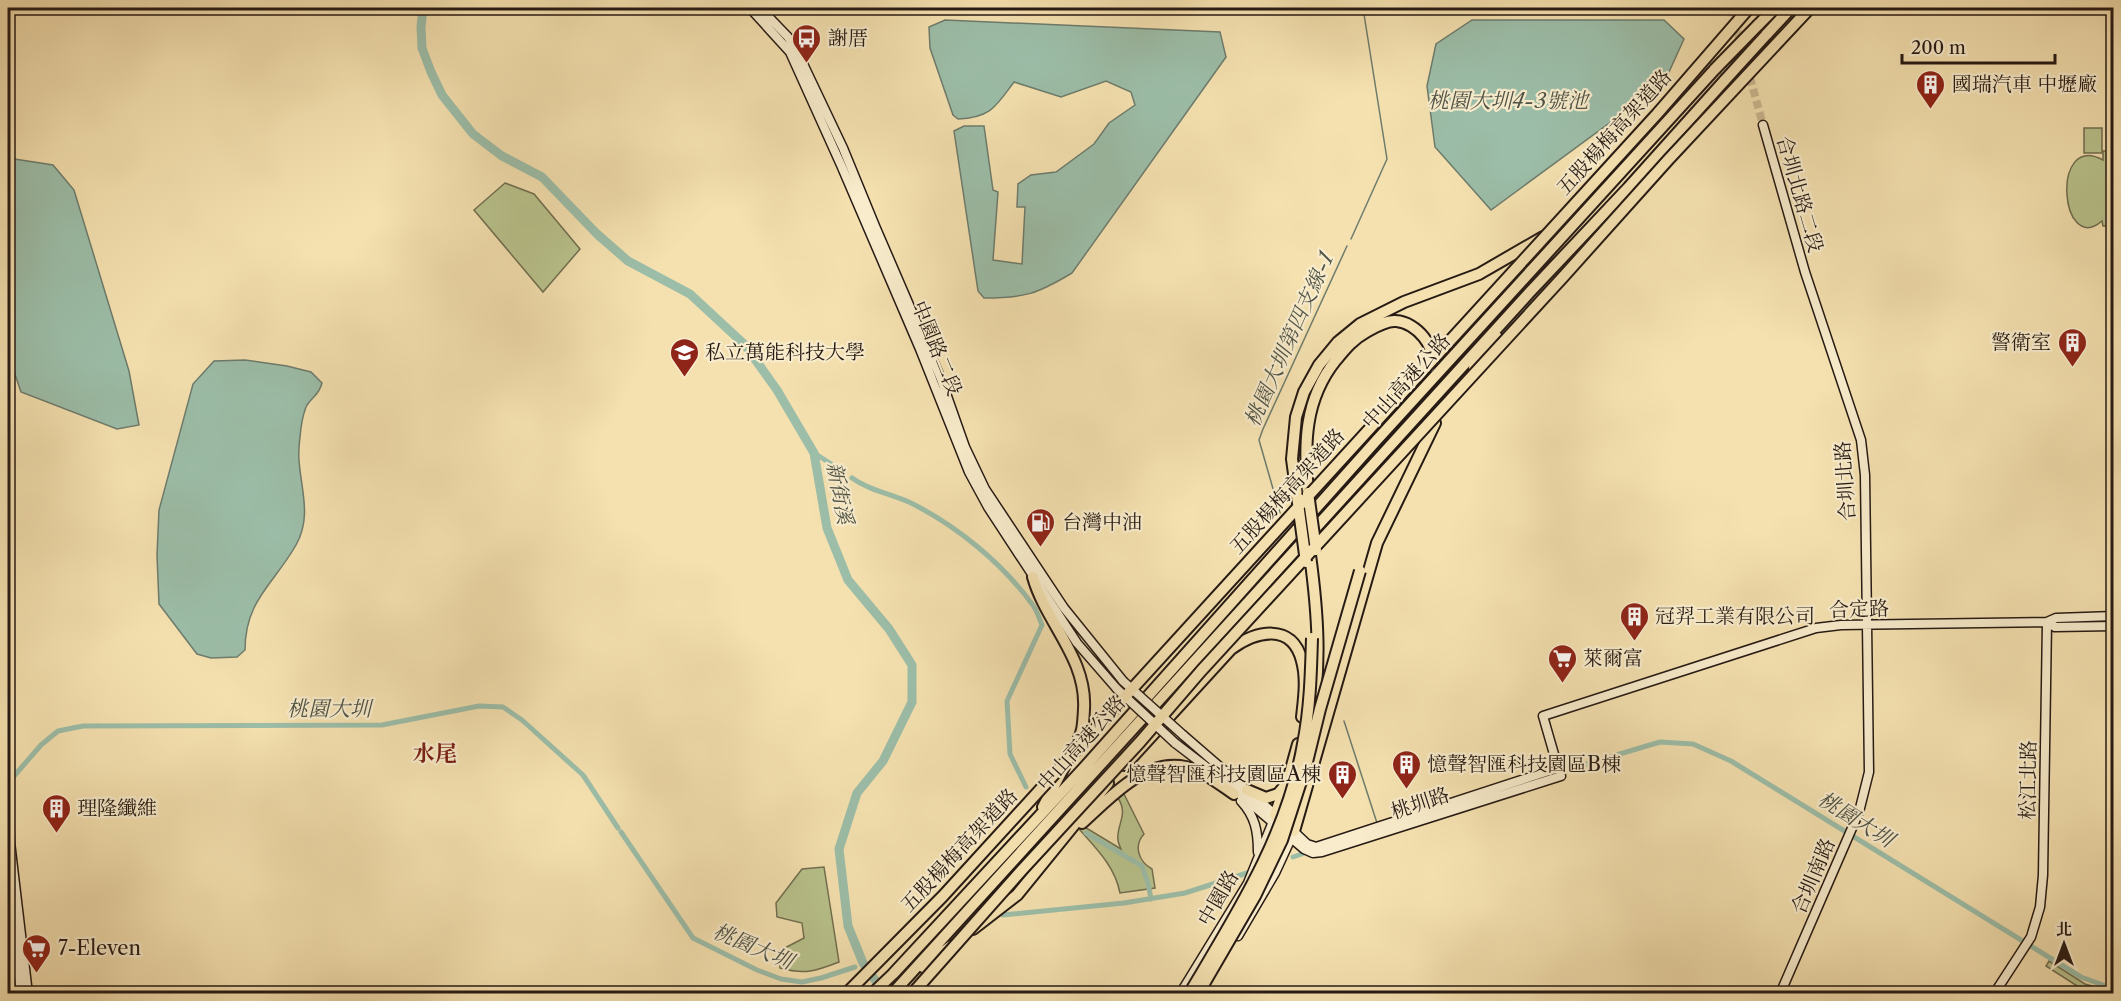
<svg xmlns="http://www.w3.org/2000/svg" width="2121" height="1001" font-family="'Libre Caslon Text','Noto Serif TC',serif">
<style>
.green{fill:#b9c38d;stroke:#706e50;stroke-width:1.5}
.water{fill:#9cbea9;stroke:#6d7c6d;stroke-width:1.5}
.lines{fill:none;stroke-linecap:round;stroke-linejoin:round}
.stream{stroke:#6d7c6d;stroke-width:1.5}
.canal{stroke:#9cbea9;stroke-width:5}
.river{stroke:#9cbea9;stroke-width:9}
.secondary-tunnel{stroke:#ccb991;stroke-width:8;stroke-dasharray:8 4;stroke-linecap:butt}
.secondary-casing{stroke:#261a14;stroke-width:11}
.highway-casing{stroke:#261a14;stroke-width:14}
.secondary{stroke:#f8eccc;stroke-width:8}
.highway{stroke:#f5e1b0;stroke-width:10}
.secondary-bridge-casing{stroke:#261a14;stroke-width:11;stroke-linecap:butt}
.highway-bridge-casing{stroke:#261a14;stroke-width:14;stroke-linecap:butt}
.secondary-bridge{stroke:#f8eccc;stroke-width:8}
.highway-bridge{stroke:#f5e1b0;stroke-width:10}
.labels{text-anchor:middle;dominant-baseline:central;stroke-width:4.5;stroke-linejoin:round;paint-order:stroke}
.poi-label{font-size:20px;fill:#261a14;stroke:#f8eccc;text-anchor:start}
.street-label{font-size:20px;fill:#261a14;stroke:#f8eccc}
.water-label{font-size:21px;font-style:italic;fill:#4f5348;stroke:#f8eccc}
.quarter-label{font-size:22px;font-weight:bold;fill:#7a1f14;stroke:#f8eccc}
</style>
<rect width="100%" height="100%" fill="#f5e1b0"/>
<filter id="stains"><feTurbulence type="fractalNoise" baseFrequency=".00333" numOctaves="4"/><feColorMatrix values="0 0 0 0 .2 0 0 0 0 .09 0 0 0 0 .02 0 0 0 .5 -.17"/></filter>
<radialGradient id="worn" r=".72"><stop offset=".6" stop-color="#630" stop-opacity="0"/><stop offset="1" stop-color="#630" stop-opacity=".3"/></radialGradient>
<path class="green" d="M 2084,128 L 2102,128 L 2102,153 L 2084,153 Z
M 2103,151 L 2109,151 L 2109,226 L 2103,226 L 2102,221 C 2060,257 2050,131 2103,160 Z
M 505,183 L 534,194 L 580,249 L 543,292 L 474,210 Z
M 1124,794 L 1144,834 C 1133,846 1139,862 1152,869 L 1155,888 L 1120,893 C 1115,867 1097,849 1080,830 L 1083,826 L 1121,849 C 1120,846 1118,843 1118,840 C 1116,825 1129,815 1118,798 Z
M 824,867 L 839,962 C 816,971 805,975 780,968 L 779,951 L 804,938 L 802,923 L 777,917 L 776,903 L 802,869 Z
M 2049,961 L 2085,984 L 2113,992 L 2113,993 L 2088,993 L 2046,966 Z"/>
<path class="water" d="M 945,20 L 1220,32 L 1226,57 L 1072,273 C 1037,294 1025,298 984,298 L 978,291 L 954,131 L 964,126 L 984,126 L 993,190 L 998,192 L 993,260 L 1022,264 L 1025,207 L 1017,207 L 1018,184 L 1031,175 L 1056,172 L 1094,144 L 1109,123 L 1135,105 L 1131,92 L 1106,81 L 1061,97 L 1014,82 C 996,106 991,118 958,119 L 953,115 L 930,48 L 929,27 Z
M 1472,20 L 1664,20 L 1684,39 L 1664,83 L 1491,210 L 1435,147 L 1427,86 L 1436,44 Z
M 8,158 L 53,165 L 74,190 L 129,371 L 139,425 L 117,429 L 21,392 L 8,354 Z
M 245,360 L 287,366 L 311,372 L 322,383 C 319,395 313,396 307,405 C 304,411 302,421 301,428 C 300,438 298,450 299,460 C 301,490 312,517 296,545 C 274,584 245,600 245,650 L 237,657 L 211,658 L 197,654 L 159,604 L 157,555 L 159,510 L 193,384 L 214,361 Z"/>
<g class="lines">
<path class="stream" d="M 1351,239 L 1387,159 L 1363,8
M 1280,513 L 1259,440 L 1263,429 L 1347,246
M 1344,721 L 1377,823"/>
<path class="canal" d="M 814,453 L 844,472
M 852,478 C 870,491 892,494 911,503 C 957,526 1002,563 1032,604 C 1037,610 1039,618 1042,625 L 1007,701 L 1010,754 L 1026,787
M 1566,770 L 1660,742 L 1693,744 L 1731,761 L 2081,977 L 2114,989
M 8,783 L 41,745 L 58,731 L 83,726 L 382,725 L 479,706 L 503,707 L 522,720 L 583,775 L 618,828
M 621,832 L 693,938 L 757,970 L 781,979 L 802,982 L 821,978 L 855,967
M 1086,833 L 1142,866 L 1148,883 L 1151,899
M 1293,857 L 1302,854
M 1003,915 L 1124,903 L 1185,893 L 1247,873"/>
<path class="river" d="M 423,8 L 421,27 L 422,48 L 431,72 L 442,95 L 473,134 L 502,156 L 542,177 L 597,234 L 628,261 L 690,294 L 744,344 L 777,390 L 814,453 L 827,528 L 848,580 L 889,629 L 912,665 L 912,702 L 883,761 L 857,793 L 839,849 L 848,926 L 863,963 L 885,994"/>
<path class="secondary-tunnel" d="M 1731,8 L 1763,125"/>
<defs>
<path id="secondary" d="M 750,8 L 790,52 L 841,165 L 920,349 L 969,472 L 988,507 L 1077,643 L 1117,689
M 760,8 L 788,37 L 796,49 L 843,148 L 875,226 L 941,379 L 965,447 L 985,489 L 1064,608 L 1123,681
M 1763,125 L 1805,272 L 1861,440 L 1865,475 L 1869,772 L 1859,812 L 1780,994
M 2047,622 L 2055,627 L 2114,626
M 1183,735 L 1278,817
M 1175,743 L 1217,775 L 1304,849 L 1313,853 L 1322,852 L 1561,776
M 8,791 L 10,842 L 28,994
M 1241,801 C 1255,816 1258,831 1258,852
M 1290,828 L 1307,844 L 1316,847 L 1558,768 L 1543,716 L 1816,628 L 1841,625 L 2047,622 L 2056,618 L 2114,616
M 8,881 L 21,994
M 1238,936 L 1275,873 L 1293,834
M 1180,994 L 1248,883 L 1274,819
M 1994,994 L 2031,937 L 2040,907 L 2043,875 L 2047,622"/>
<path id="highway" d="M 1758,25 L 1775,8
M 1766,35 L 1791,8
M 1474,368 L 1497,337
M 1308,493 C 1304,444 1304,400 1336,360 C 1345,349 1353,339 1366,332 C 1375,327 1386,320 1396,321 C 1416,322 1439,348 1429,367
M 1297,496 L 1292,459 L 1296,417 L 1304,392 L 1319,365 L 1338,342 L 1360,324 L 1404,302 L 1479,274 L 1543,237
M 1310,555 C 1318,614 1322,669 1310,728
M 1033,577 C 1046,623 1087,658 1084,709 C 1083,728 1083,732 1074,749
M 1125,765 L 1231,649 C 1256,631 1292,622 1302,661 C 1307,679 1304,699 1302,717
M 1247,790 L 1266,798 L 1278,794 L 1284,787
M 1043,807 L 1065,765
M 1275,815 L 1290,773 L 1298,744
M 1082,823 C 1109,799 1141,762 1180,766 C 1200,768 1218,783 1234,794
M 1294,831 L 1377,543 L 1435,423
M 973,929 L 1017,895 L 1108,783
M 923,967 L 951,946
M 872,994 L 893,974 L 1083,769 L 1375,442 L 1715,69
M 892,994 L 1529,293 L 1628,188 L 1725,80"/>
</defs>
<use href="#secondary" class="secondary-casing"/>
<use href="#highway" class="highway-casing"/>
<use href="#secondary" class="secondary"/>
<use href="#highway" class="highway"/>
<defs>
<path id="secondary-bridge" d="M 1123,681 L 1183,735
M 1117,689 L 1175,743"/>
<path id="highway-bridge" d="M 1715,69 L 1758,25
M 1725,80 L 1766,35
M 1308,493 L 1316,550
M 1297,496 L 1306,562
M 846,994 L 943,896 L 1657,114 L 1749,8
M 912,994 L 1021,871 L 1140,742 L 1201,671 L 1563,277 L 1668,160 L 1810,8
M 1189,994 C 1236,915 1287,836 1303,744 C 1310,709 1311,674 1312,638
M 1198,994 L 1255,896 L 1282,840 L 1306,766 L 1320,709 L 1360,571"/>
</defs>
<use href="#secondary-bridge" class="secondary-bridge-casing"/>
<use href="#highway-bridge" class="highway-bridge-casing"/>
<use href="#secondary-bridge" class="secondary-bridge"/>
<use href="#highway-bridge" class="highway-bridge"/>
</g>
<defs>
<symbol id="bus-pin" viewBox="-11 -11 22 30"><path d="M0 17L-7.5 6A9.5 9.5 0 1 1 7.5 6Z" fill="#8f2418" stroke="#f8eccc"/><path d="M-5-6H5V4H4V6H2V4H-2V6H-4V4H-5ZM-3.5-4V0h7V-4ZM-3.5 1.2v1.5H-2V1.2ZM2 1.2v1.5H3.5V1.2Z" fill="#fff"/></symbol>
<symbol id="building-pin" viewBox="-11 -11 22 30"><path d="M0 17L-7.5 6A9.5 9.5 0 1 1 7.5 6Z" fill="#8f2418" stroke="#f8eccc"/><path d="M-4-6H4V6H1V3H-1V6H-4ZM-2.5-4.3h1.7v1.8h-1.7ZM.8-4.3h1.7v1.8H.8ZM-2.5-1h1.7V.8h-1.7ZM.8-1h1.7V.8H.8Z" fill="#fff"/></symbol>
<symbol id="university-pin" viewBox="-11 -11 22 30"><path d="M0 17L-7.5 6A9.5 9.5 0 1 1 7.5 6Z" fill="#8f2418" stroke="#f8eccc"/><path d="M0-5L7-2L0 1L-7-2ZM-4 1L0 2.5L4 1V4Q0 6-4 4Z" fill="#fff"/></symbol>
<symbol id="fuel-pin" viewBox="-11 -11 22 30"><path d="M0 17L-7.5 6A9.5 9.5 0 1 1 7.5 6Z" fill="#8f2418" stroke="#f8eccc"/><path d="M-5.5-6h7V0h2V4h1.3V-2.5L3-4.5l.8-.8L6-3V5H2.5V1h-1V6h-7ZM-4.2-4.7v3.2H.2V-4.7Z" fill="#fff"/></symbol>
<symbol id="supermarket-pin" viewBox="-11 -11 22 30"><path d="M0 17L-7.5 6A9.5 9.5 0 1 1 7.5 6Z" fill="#8f2418" stroke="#f8eccc"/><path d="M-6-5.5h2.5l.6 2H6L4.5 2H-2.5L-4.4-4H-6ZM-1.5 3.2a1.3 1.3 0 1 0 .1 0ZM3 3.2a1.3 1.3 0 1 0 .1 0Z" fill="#fff"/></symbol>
</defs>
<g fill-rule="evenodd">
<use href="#bus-pin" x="790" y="22" width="33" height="45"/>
<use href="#building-pin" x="1914" y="68" width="33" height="45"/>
<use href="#building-pin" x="2056" y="326" width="33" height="45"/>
<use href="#university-pin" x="668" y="336" width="33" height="45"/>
<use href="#fuel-pin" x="1024" y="506" width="33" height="45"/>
<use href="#building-pin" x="1618" y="600" width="33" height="45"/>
<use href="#supermarket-pin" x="1546" y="642" width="33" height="45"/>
<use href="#building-pin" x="1390" y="748" width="33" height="45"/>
<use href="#building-pin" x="1326" y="758" width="33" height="45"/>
<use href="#building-pin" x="40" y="792" width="33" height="45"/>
<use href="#supermarket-pin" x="20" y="932" width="33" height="45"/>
</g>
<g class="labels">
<g class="poi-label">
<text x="828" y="38">謝厝</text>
<text x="1952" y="84">國瑞汽車 中壢廠</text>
<text x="2051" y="342" text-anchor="end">警衛室</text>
<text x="705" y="352">私立萬能科技大學</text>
<text x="1062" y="522">台灣中油</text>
<text x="1655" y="616">冠羿工業有限公司</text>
<text x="1583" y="658">萊爾富</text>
<text x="1427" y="764">憶聲智匯科技園區B棟</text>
<text x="1321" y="774" text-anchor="end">憶聲智匯科技園區A棟</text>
<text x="77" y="808">理隆纖維</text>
<text x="58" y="948">7-Eleven</text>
</g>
<g class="street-label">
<text transform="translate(1614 132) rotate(-48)">五股楊梅高架道路</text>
<text transform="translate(1800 194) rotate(74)">合圳北路二段</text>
<text transform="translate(937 348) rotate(68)">中園路二段</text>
<text transform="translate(1406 381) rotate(-48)">中山高速公路</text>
<text transform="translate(1845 481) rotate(-94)">合圳北路</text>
<text transform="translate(1287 491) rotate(-48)">五股楊梅高架道路</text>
<text transform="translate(1859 609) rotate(-2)">合定路</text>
<text transform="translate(1081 743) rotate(-48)">中山高速公路</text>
<text transform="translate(2028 780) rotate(-89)">松江北路</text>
<text transform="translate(1420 803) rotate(-18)">桃圳路</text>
<text transform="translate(959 850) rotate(-47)">五股楊梅高架道路</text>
<text transform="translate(1813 876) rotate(-67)">合圳南路</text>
<text transform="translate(1218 898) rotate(-60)">中園路</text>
</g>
<g class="water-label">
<text x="1508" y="100">桃園大圳4-3號池</text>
<text transform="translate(1289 339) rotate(-66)">桃園大圳第四支線-1</text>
<text transform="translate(840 493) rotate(79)">新街溪</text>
<text x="329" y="708">桃園大圳</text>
<text transform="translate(1856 819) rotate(32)">桃園大圳</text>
<text transform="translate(753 946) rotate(23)">桃園大圳</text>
</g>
<g class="quarter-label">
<text x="435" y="753">水尾</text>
</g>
</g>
<rect width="2121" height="1001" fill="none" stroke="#f5e1b0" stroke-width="30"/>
<rect x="9" y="9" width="2103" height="983" fill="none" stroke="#261a14" stroke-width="3"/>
<rect x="15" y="15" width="2091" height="971" fill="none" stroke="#261a14" stroke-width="1.5"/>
<g transform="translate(2064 944)" stroke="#f8eccc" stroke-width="4.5" paint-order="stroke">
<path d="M0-4.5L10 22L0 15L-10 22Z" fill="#261a14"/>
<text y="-9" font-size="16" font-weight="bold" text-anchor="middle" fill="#261a14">北</text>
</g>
<path d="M1902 54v9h153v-9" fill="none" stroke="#261a14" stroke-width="3"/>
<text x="1911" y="54" font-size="18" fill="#261a14" stroke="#f8eccc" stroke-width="4.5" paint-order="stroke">200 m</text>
<rect width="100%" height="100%" filter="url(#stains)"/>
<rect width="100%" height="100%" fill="url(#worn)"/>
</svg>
